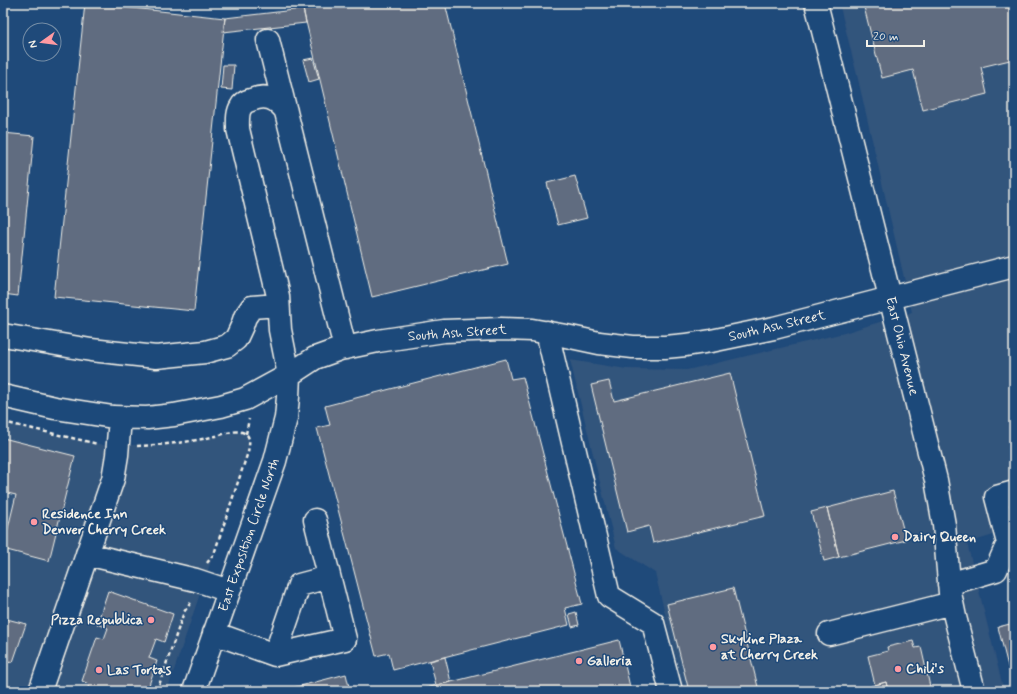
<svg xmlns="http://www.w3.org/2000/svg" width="1017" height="694" font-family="Mynerve,sans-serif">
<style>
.built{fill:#32547c}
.building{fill:#606c80;stroke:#f4f1e8}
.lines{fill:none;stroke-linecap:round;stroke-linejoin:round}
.minor-casing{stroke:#f4f1e8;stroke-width:25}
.path{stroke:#f4f1e8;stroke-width:2.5;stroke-dasharray:4 3;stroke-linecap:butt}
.minor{stroke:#1f4a7a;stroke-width:22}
.poi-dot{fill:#ff9aa2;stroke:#1f4a7a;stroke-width:1.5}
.labels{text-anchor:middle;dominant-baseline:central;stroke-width:3;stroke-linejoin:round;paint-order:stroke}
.street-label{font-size:14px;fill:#f4f1e8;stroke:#1f4a7a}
.poi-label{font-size:14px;font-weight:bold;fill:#f4f1e8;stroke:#1f4a7a;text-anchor:start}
</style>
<rect width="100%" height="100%" fill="#1f4a7a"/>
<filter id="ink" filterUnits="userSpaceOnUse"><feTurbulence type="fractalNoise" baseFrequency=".025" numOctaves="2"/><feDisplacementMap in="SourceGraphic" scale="8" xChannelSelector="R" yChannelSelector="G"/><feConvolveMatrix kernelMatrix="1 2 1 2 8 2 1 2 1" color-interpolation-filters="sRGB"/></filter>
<g filter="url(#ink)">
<path class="built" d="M 839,3 L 1014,3 L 1014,529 L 967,543 L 1004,691 L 684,691 L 655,573 L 616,548 L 570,360 L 627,369 L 687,370 L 844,333 L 912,312 L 857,75 Z
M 3,422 L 64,437 L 94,442 L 102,445 L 118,446 L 188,441 L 236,432 L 246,434 L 249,437 L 249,446 L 248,452 L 167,691 L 3,691 Z"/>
<path class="building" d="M 85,3 L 225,18 L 194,311 L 54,297 Z
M 329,3 L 445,3 L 508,264 L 372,297 L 303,9 Z
M 863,3 L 1014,3 L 1014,59 L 981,67 L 987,94 L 923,110 L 913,70 L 882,78 Z
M 303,9 L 306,23 L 223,32 L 225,18 Z
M 313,58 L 319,79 L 309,82 L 303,60 Z
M 223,65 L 234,65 L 232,90 L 221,89 Z
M 3,133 L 34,136 L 18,296 L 3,294 Z
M 575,176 L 587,218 L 558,225 L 547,183 Z
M 506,359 L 511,379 L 523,377 L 582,604 L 565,608 L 569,625 L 393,670 L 389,653 L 376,656 L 317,428 L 330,425 L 325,406 Z
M 730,373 L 765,516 L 653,543 L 649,526 L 627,532 L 591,385 L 609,381 L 614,401 Z
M 3,438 L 75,456 L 49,561 L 3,549 L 16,495 L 3,492 Z
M 893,491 L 906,540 L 839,557 L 827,508 Z
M 827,508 L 839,557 L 824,561 L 811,512 Z
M 733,588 L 759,691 L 689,691 L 667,604 Z
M 108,591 L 173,614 L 164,642 L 156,639 L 149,658 L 157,661 L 147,691 L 73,691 L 74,689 L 87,691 L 89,684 L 82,681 L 97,637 L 104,639 L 108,628 L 97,624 Z
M 576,612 L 579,625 L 572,627 L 569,614 Z
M 3,618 L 26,624 L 13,662 L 3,663 Z
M 1014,623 L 1014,690 L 998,627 Z
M 619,640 L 631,691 L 413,691 L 451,682 Z
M 913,641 L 915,648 L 921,647 L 931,691 L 888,691 L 886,682 L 875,685 L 868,656 L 888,651 L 887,647 Z
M 445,657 L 451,682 L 436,685 L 430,661 Z
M 346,674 L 350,691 L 290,691 L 289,689 Z
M 886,682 L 888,691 L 872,691 L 871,686 Z"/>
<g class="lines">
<defs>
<path id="minor" d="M 816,3 L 936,480 L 944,525 L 950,593 L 955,617 L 974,691
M 268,40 L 345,348
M 547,332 L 609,596 L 653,623 L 671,691
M 3,335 L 91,350 L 156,357 L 205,352 L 227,346 L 236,339 L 242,326 L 245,317 L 252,307 L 278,305
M 3,396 L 55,408 L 113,417 L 147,418 L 174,415 L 221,406 L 245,399 L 289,375 L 315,358 L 340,349 L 378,341 L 444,331 L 501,329 L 532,330 L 566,336 L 599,343 L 633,347 L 665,347 L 686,345 L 711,341 L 774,328 L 1014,266
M 87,554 L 196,580 L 229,591
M 949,584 L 996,570 L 1008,543 L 996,497 L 1014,492
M 214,633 L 275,655 L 299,585 L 329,577
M 829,634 L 952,603
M 275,655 L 345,639 L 315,520
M 40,691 L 113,479 L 117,455 L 120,418
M 194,691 L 275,461 L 286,418 L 288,397 L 289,375 L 280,330 L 278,296 L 238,129 C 238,122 237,113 241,107 C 243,103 247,101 251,100 C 266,94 276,98 286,111"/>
</defs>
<use href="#minor" class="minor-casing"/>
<path class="path" d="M 3,422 L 98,444
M 246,434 L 249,419
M 137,446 C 164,445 191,442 216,436 C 225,434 238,428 246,434 C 251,438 249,446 248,452 L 214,554 L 207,563
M 157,691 L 184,612 L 192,601"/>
<use href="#minor" class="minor"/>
</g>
</g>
<g class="poi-dot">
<circle cx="34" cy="522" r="4"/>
<circle cx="895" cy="537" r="4"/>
<circle cx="151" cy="620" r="4"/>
<circle cx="713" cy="647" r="4"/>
<circle cx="579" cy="661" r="4"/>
<circle cx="898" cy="669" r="4"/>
<circle cx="99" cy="670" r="4"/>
</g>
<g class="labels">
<g class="street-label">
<text transform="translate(777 326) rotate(-13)">South Ash Street</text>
<text transform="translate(457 333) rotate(-4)">South Ash Street</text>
<text transform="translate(902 346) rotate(76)">East Ohio Avenue</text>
<text transform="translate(249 535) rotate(-71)">East Exposition Circle North</text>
</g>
<g class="poi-label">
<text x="42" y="514">Residence Inn<tspan x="42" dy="16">Denver Cherry Creek</tspan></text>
<text x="903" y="537">Dairy Queen</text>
<text x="143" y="620" text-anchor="end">Pizza Republica</text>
<text x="721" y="639">Skyline Plaza<tspan x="721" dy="16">at Cherry Creek</tspan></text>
<text x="587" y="661">Galleria</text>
<text x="906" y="669">Chili's</text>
<text x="107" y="670">Las Tortas</text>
</g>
</g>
<rect width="1017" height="694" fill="none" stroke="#1f4a7a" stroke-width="16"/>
<rect x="8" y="8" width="1001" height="678" fill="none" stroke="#f4f1e8" stroke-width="1.5" filter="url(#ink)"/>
<g transform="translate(42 42) rotate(256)"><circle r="19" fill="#1f4a7a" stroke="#748da6"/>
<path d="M0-3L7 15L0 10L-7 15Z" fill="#ff9aa2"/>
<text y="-6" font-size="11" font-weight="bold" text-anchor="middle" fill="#f4f1e8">N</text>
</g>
<path d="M867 40v6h57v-6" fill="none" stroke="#f4f1e8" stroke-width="2"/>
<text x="873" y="40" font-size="12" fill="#f4f1e8" stroke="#1f4a7a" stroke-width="3" paint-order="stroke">20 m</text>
</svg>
